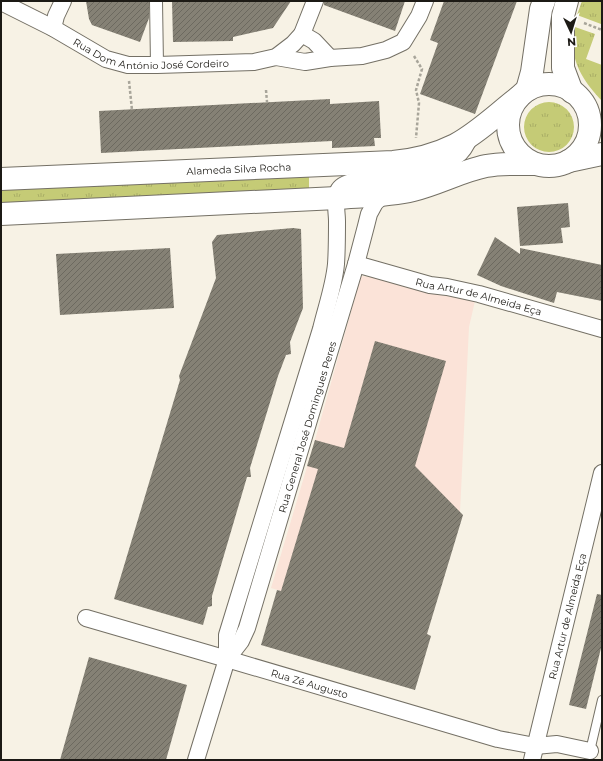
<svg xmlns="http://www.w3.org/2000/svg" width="603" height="761" font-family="Montserrat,sans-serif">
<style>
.commercial{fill:#fbe3d8}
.grass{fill:url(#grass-tufts)}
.building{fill:url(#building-hatch)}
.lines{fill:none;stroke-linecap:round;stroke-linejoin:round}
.service-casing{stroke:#747065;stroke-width:10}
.pedestrian-casing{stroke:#747065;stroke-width:14}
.minor-casing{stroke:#747065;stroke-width:18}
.secondary-casing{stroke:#747065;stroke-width:24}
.path{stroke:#a8a59a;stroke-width:2.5;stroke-dasharray:3 2;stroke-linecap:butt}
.service{stroke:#fff;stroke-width:8}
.pedestrian{stroke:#fff;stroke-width:12}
.minor{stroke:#fff;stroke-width:16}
.secondary{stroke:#fff;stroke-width:22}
.labels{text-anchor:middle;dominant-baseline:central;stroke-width:4;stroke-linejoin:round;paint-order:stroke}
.street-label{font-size:10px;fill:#1c1a15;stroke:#fff}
</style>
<defs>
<pattern id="grass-tufts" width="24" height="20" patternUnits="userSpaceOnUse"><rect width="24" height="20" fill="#c5cb76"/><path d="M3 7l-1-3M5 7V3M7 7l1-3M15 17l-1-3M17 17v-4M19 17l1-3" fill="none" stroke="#a9ae65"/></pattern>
<pattern id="building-hatch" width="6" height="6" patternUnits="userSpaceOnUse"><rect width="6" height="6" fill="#858175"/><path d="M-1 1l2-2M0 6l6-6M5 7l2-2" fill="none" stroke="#6c695f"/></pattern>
</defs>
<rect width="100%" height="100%" fill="#f7f2e5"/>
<path class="commercial" d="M 361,276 L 381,278 L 441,295 L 475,301 L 469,327 L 460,512 L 427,634 L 271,588 L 315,440 Z"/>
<path class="grass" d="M 582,1 L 602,1 L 602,21 L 601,24 L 577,15 Z
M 575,27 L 595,34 L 586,59 L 602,65 L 602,101 C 586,84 573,66 573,43 C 573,38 574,32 575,27 Z
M524 127a25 25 0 1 1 50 0a25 25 0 1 1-50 0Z
M 309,176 L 309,188 L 1,203 L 1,190 Z"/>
<path class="building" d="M 86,1 L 149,1 L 149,18 L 140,42 L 92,25 L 89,19 Z
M 172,1 L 291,1 L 273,28 L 233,37 L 233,41 L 173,42 Z
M 324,1 L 405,1 L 395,31 L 324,5 Z
M 444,1 L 517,1 L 475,114 L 420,94 L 438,43 L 430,40 Z
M 330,99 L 330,104 L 379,101 L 381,138 L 374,138 L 375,146 L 332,148 L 332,141 L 101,153 L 99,111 Z
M 568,203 L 570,227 L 561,228 L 563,243 L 520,246 L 517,207 Z
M 293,228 L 301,229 L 303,308 L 290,342 L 291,354 L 286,355 L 278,376 L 250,468 L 251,477 L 247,477 L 212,596 L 212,606 L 208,607 L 203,625 L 114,599 L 180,380 L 179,376 L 216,278 L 212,242 L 217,235 Z
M 495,237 L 520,254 L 520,248 L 602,265 L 602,301 L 557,292 L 554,303 L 501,286 L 477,275 Z
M 170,248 L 174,308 L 60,315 L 56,254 Z
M 375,341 L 446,361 L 415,466 L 463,515 L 427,634 L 431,636 L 415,690 L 261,645 L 277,590 L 281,591 L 318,469 L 307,466 L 315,440 L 344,448 Z
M 597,594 L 602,595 L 602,644 L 586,709 L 569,705 Z
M 89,657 L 187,685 L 166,760 L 60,760 Z"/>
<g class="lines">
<defs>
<path id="service" d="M 590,751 L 602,700"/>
<path id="pedestrian" d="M 156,1 L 157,65"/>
<g id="minor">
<path id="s1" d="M 1,2 L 53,28 L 106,59 L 128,65 L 157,65 L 254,62 L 276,57 L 293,44 L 302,34 L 315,1"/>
<path d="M 53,28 L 56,16 L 63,1"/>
<path d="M 302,34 L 314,41 L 330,58"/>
<path d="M 276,57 L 305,62 L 330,58 L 362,56 L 386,50 L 403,42 L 419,16 L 425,1"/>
<path id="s2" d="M 356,264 L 430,285 L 447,287 L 479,294 L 602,329"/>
<path id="s3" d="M 86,618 L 227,659 L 498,739 L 535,746 L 557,744 L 590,751"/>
<path id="s4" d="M 227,659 L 241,641 L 247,628 L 309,420 L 356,264 L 366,226 L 369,214 L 375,203 L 383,195"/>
<path d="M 196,760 L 227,659 L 227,635 L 321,329 C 326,308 334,286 336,264 C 337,250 337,235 337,221 C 337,212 334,200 338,191 C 344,176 387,180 401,177 C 417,174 448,164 460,153 C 463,150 465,147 467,143"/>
<path id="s5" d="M 532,760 L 602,473"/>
</g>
<g id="secondary">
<path d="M 567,1 L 563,16 L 563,68 L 572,92"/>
<circle cx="549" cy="125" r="41"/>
<path d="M 527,90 L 532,72 L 541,9 L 544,1"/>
<path d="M 569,161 L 602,154"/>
<path id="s6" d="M 1,179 L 393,162 C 414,160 435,155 455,145 C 478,133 498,113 519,97"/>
<path d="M 1,214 L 337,198 C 362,196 388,196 413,190 C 438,184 461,171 486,166 C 502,163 518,164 535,164"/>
</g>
</defs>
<use href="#service" class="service-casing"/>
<use href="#pedestrian" class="pedestrian-casing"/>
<use href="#minor" class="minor-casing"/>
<use href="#secondary" class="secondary-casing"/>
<path class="path" d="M 584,23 L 602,30
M 414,56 L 422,69 L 416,90 L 419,103 L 416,138
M 129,81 L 132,110
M 266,90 L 267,102"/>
<use href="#service" class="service"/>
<use href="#pedestrian" class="pedestrian"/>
<use href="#minor" class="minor"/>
<use href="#secondary" class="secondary"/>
</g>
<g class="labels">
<g class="street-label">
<text stroke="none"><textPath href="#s1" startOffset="163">Rua Dom António José Cordeiro</textPath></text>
<text stroke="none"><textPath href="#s6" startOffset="238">Alameda Silva Rocha</textPath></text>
<text stroke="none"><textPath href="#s2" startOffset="127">Rua Artur de Almeida Eça</textPath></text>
<text stroke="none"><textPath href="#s4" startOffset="247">Rua General José Domingues Peres</textPath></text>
<text stroke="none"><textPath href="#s5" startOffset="148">Rua Artur de Almeida Eça</textPath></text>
<text stroke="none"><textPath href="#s3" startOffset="233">Rua Zé Augusto</textPath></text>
</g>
</g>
<rect width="603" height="761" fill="none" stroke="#1c1a15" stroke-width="4"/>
<g transform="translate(571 32) rotate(176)" stroke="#ffffff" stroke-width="3" paint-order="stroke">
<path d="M0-3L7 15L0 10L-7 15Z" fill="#1c1a15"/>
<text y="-6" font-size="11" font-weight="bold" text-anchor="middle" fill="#1c1a15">N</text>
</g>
</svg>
